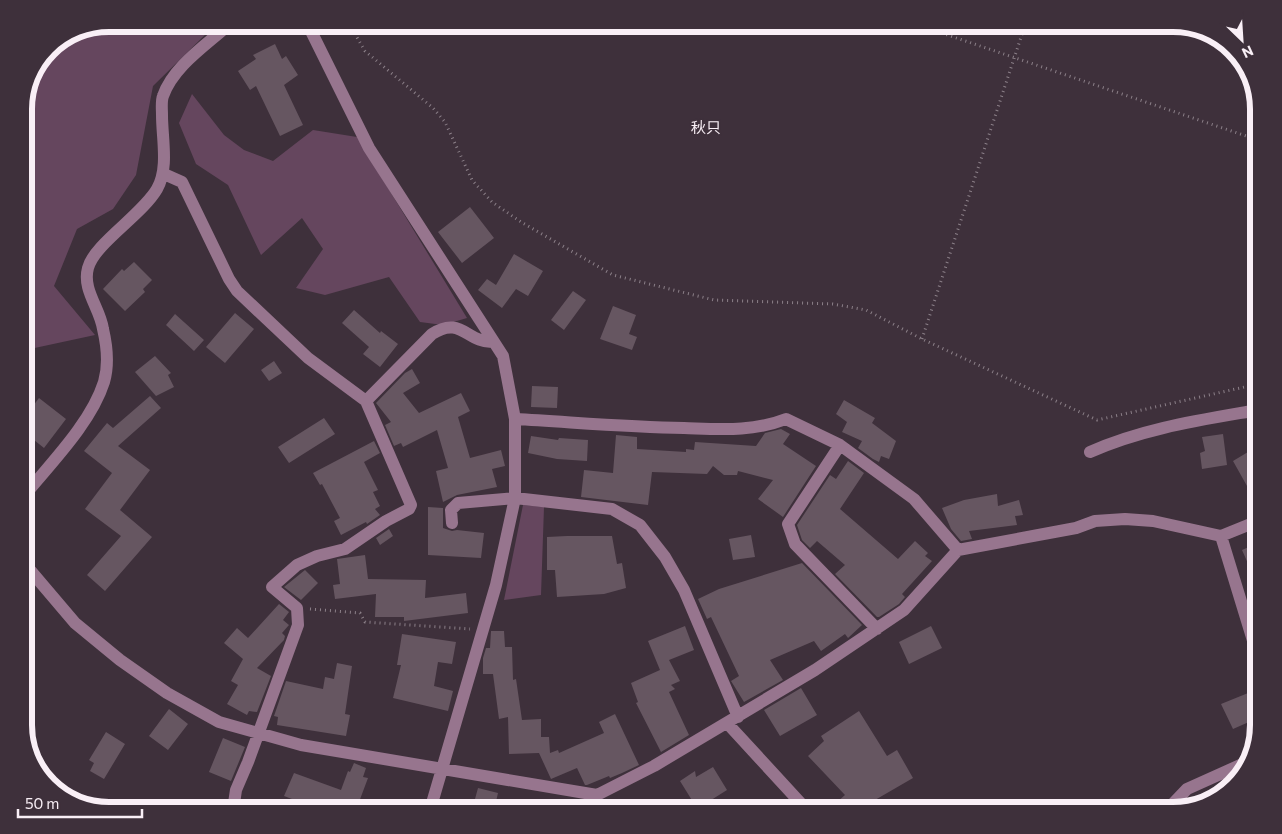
<svg xmlns="http://www.w3.org/2000/svg" width="1282" height="834" font-family="Commissioner,'Noto Sans JP',sans-serif">
<style>
.green{fill:#65465e}
.building{fill:#665661}
.lines{fill:none;stroke-linecap:round;stroke-linejoin:round}
.path{stroke:#8c8089;stroke-width:3;stroke-dasharray:1 4;stroke-linecap:butt}
.minor{stroke:#97758e;stroke-width:12}
.labels{text-anchor:middle;dominant-baseline:central;stroke-width:4;stroke-linejoin:round;paint-order:stroke}
.neighbourhood-label{font-size:15px;fill:#f9eff6;stroke:#3e303b}
.rim{fill:none;stroke:#f9eff6;stroke-width:6}
</style>
<rect width="100%" height="100%" fill="#3e303b"/>
<path class="green" d="M 211,29 L 153,86 L 136,175 L 113,209 L 77,229 L 54,286 L 95,335 L 30,349 L 24,342 L 24,104 L 49,49 L 77,30 Z
M 192,94 L 224,135 L 244,150 L 273,161 L 313,130 L 357,137 L 467,318 L 443,325 L 420,322 L 389,277 L 325,295 L 296,288 L 323,249 L 302,218 L 261,255 L 228,185 L 196,164 L 179,123 Z
M 523,505 L 544,507 L 541,595 L 504,600 Z"/>
<path class="building" d="M 275,44 L 282,59 L 286,56 L 298,75 L 284,85 L 303,125 L 280,136 L 256,86 L 250,90 L 238,71 L 256,59 L 253,55 Z
M 470,207 L 494,238 L 462,263 L 438,232 Z
M 514,254 L 543,271 L 528,296 L 516,289 L 502,308 L 478,290 L 487,279 L 496,285 Z
M 134,262 L 152,280 L 143,289 L 145,292 L 125,311 L 103,289 L 122,269 L 124,271 Z
M 573,291 L 586,300 L 564,330 L 551,320 Z
M 613,306 L 636,315 L 629,334 L 637,337 L 632,350 L 600,339 Z
M 354,310 L 380,333 L 381,331 L 398,344 L 380,367 L 363,354 L 369,347 L 342,323 Z
M 235,313 L 254,329 L 225,363 L 206,347 Z
M 175,314 L 204,340 L 194,351 L 166,325 Z
M 155,356 L 171,373 L 168,375 L 174,387 L 156,396 L 135,372 Z
M 274,361 L 282,373 L 269,381 L 261,370 Z
M 412,369 L 420,383 L 403,393 L 419,413 L 461,393 L 470,411 L 458,417 L 470,458 L 501,450 L 505,466 L 492,469 L 497,487 L 457,495 L 443,502 L 436,471 L 448,468 L 437,430 L 403,447 L 401,443 L 394,446 L 385,425 L 391,422 L 376,403 L 405,373 Z
M 532,386 L 558,387 L 557,408 L 531,407 Z
M 150,396 L 161,408 L 118,446 L 150,470 L 120,510 L 152,537 L 105,591 L 87,575 L 121,536 L 85,509 L 112,473 L 84,451 L 107,423 L 113,428 Z
M 39,398 L 66,419 L 44,448 L 24,432 L 24,418 Z
M 844,400 L 875,418 L 872,423 L 896,441 L 889,459 L 881,456 L 879,462 L 873,459 L 858,448 L 862,441 L 842,432 L 847,422 L 836,414 Z
M 324,418 L 335,434 L 289,463 L 278,447 Z
M 781,429 L 790,434 L 783,444 L 816,466 L 783,517 L 758,499 L 773,480 L 738,471 L 737,475 L 724,475 L 713,466 L 707,474 L 652,472 L 648,505 L 581,497 L 584,470 L 613,473 L 616,435 L 637,437 L 637,449 L 686,452 L 686,449 L 694,450 L 695,442 L 756,446 L 765,433 Z
M 1223,434 L 1227,465 L 1202,469 L 1200,453 L 1205,451 L 1202,437 Z
M 531,436 L 558,440 L 559,438 L 588,440 L 587,461 L 557,459 L 528,453 Z
M 374,441 L 380,453 L 364,462 L 378,490 L 373,492 L 380,506 L 375,509 L 380,515 L 367,524 L 366,522 L 341,535 L 334,521 L 340,518 L 322,484 L 320,485 L 313,473 Z
M 1258,446 L 1258,480 L 1247,486 L 1233,461 Z
M 848,461 L 864,473 L 840,509 L 898,559 L 915,541 L 928,553 L 925,556 L 932,561 L 902,594 L 905,597 L 899,604 L 879,617 L 877,617 L 835,574 L 845,565 L 817,541 L 810,548 L 802,540 L 797,525 L 830,475 L 836,479 Z
M 997,494 L 998,506 L 1019,500 L 1023,515 L 1015,516 L 1017,525 L 969,531 L 972,539 L 961,541 L 951,529 L 942,508 L 964,500 Z
M 428,507 L 443,508 L 443,528 L 452,531 L 457,530 L 484,533 L 481,558 L 428,555 Z
M 389,529 L 393,536 L 380,545 L 376,538 Z
M 751,535 L 755,557 L 733,560 L 729,539 Z
M 567,536 L 612,536 L 617,564 L 622,563 L 626,588 L 604,594 L 557,597 L 555,570 L 547,570 L 547,537 Z
M 1258,543 L 1258,586 L 1242,550 Z
M 365,555 L 368,579 L 426,580 L 425,598 L 466,593 L 468,613 L 404,621 L 404,617 L 375,617 L 376,594 L 335,599 L 333,585 L 340,584 L 337,559 Z
M 802,563 L 862,625 L 848,638 L 845,634 L 821,651 L 814,641 L 770,660 L 783,680 L 744,702 L 731,681 L 739,676 L 711,617 L 707,619 L 698,599 L 719,589 Z
M 305,570 L 318,583 L 301,600 L 284,587 Z
M 279,604 L 289,612 L 283,620 L 289,625 L 282,633 L 285,636 L 284,640 L 257,668 L 271,676 L 257,712 L 249,711 L 247,715 L 227,704 L 238,685 L 231,681 L 243,659 L 224,643 L 237,628 L 248,638 Z
M 685,626 L 694,650 L 669,660 L 680,681 L 671,685 L 675,689 L 669,692 L 689,735 L 661,752 L 636,703 L 638,702 L 631,683 L 660,670 L 648,641 Z
M 931,626 L 942,648 L 909,664 L 899,642 Z
M 491,631 L 504,631 L 505,647 L 512,647 L 513,680 L 516,679 L 522,720 L 541,719 L 541,737 L 549,737 L 550,753 L 558,750 L 559,753 L 604,733 L 599,722 L 615,714 L 639,765 L 622,773 L 610,778 L 609,776 L 587,785 L 585,785 L 577,768 L 551,779 L 539,753 L 509,754 L 508,717 L 499,719 L 493,674 L 483,674 L 483,658 L 486,648 L 490,648 Z
M 402,634 L 456,642 L 452,664 L 438,662 L 434,686 L 453,691 L 448,711 L 393,698 L 401,665 L 397,665 Z
M 337,663 L 352,666 L 345,714 L 350,715 L 346,736 L 277,725 L 278,717 L 274,716 L 286,681 L 323,689 L 325,677 L 334,679 Z
M 801,688 L 817,715 L 780,736 L 764,710 Z
M 1258,689 L 1258,718 L 1233,729 L 1221,704 Z
M 169,709 L 188,724 L 168,750 L 149,736 Z
M 859,711 L 887,756 L 897,750 L 913,778 L 875,800 L 885,810 L 828,810 L 845,795 L 808,756 L 824,741 L 821,736 Z
M 106,732 L 125,744 L 104,779 L 90,771 L 94,763 L 89,760 Z
M 223,738 L 245,747 L 231,781 L 209,772 Z
M 354,763 L 366,768 L 363,777 L 368,778 L 356,810 L 321,810 L 284,796 L 294,773 L 341,790 L 348,771 L 350,772 Z
M 713,767 L 727,790 L 700,807 L 698,810 L 680,781 L 695,771 L 696,777 Z
M 478,788 L 498,793 L 494,810 L 472,810 Z"/>
<g class="lines">
<path class="path" d="M 918,25 L 1258,140
M 352,29 L 365,51 L 433,108 L 445,122 L 472,180 L 492,202 L 521,222 L 613,275 L 714,300 L 833,304 L 866,310 L 922,339 L 1097,420 L 1258,384
M 922,339 L 1025,25
M 310,609 L 360,613 L 365,622 L 470,629
M 568,810 L 577,806"/>
<path class="minor" d="M 310,29 L 369,148 L 503,356 L 515,419 L 515,498 L 496,585 L 430,810
M 164,174 L 182,182 L 229,279 L 237,291 L 308,358 L 366,401 L 432,334 C 461,315 467,343 493,342
M 515,419 C 571,422 627,427 684,428 C 719,429 753,432 786,419 L 840,445 L 914,499 L 958,550
M 840,445 L 788,524 L 795,544 L 877,629
M 1090,452 C 1144,428 1201,420 1258,410
M 24,496 C 51,463 91,423 104,382 C 109,365 107,346 103,329 C 100,308 82,290 88,268 C 94,244 142,215 157,189 C 169,168 162,139 162,115 C 162,109 161,101 163,96 C 173,68 202,48 224,29
M 452,523 L 451,510 L 458,503 L 515,498 L 612,509 L 640,525 L 665,557 L 684,590 L 738,717
M 1221,536 L 1258,657
M 24,563 L 75,623 L 120,660 L 167,693 L 219,722 L 301,745 L 597,795 L 654,766 L 815,670 L 904,610 L 958,550 L 1076,528 L 1095,521 L 1125,519 L 1153,521 L 1221,536 L 1258,521
M 727,723 L 807,810
M 233,810 L 236,790 L 248,762 L 298,625 L 297,608 L 272,587 L 297,565 L 317,556 L 345,549 L 386,521 L 409,509 L 411,505 L 366,401
M 1167,810 L 1187,789 L 1247,762"/>
</g>
<g class="labels">
<g class="neighbourhood-label">
<text x="706" y="127">秋只</text>
</g>
</g>
<path d="M0 0H1282V834H0ZM109 32H1173A77 77 0 0 1 1250 109V725A77 77 0 0 1 1173 802H109A77 77 0 0 1 32 725V109A77 77 0 0 1 109 32Z" fill="#3e303b" fill-rule="evenodd"/>
<path class="rim" d="M109 32H1173A77 77 0 0 1 1250 109V725A77 77 0 0 1 1173 802H109A77 77 0 0 1 32 725V109A77 77 0 0 1 109 32Z"/>
<g transform="translate(1242 40) rotate(155)" stroke="#3e303b" stroke-width="4" paint-order="stroke">
<path d="M0-4L9 19L0 12L-9 19Z" fill="#f9eff6"/>
<text y="-8" font-size="14" font-weight="bold" text-anchor="middle" fill="#f9eff6">N</text>
</g>
<path d="M18 809v8h124v-8" fill="none" stroke="#f9eff6" stroke-width="2.5"/>
<text x="25" y="809" font-size="15" fill="#f9eff6" stroke="#3e303b" stroke-width="4" paint-order="stroke">50 m</text>
</svg>
